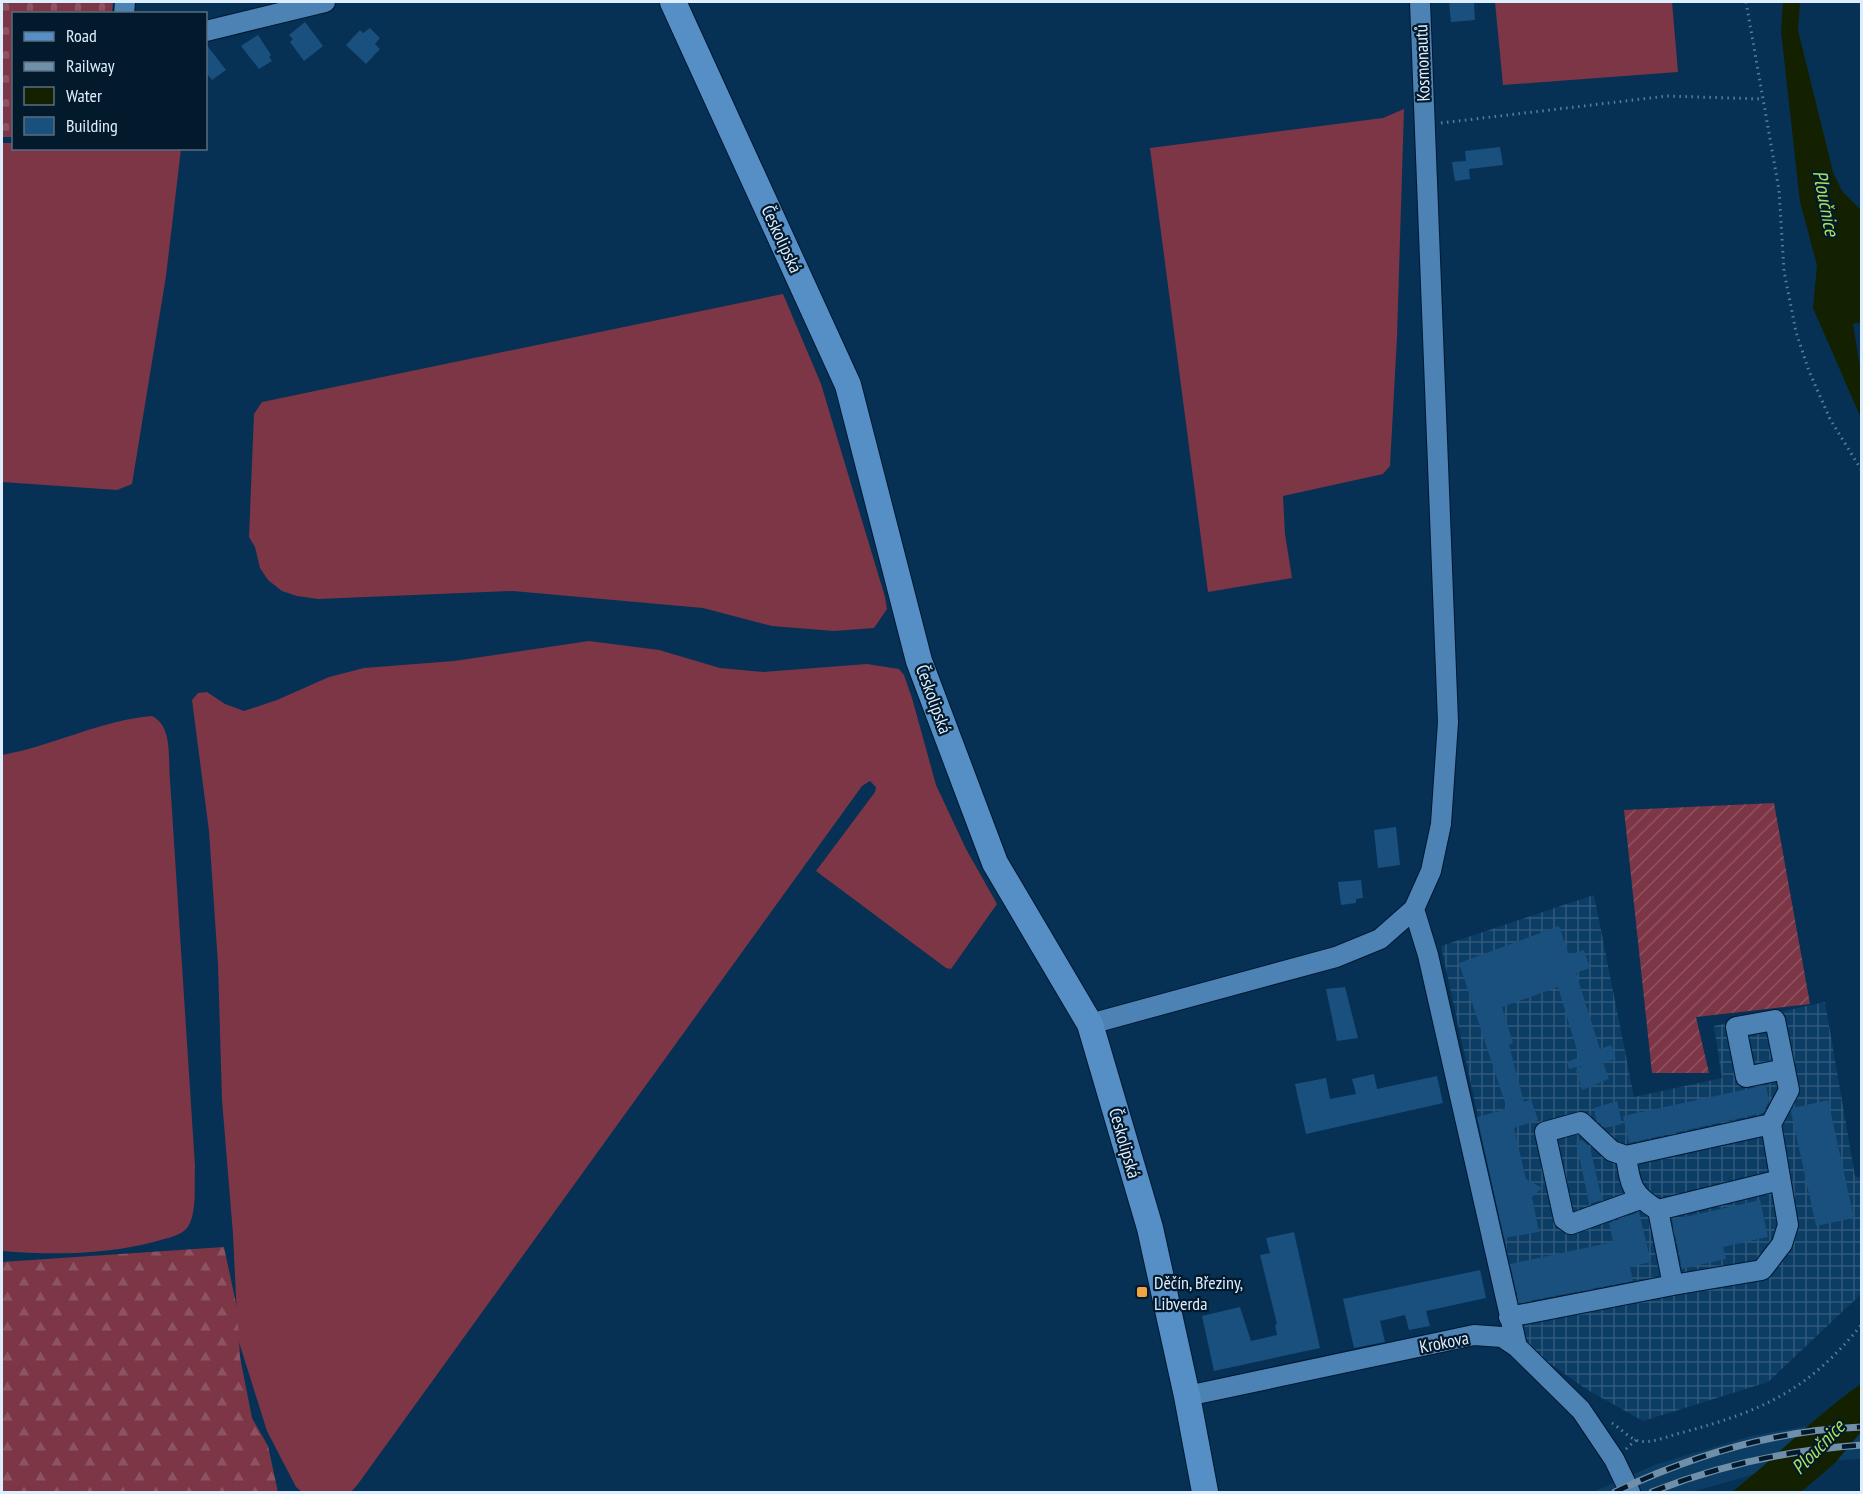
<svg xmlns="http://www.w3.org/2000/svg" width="1863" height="1494" font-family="'PT Sans Narrow',sans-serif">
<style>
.built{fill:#0c3d64}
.industrial{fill:url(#industrial-grid)}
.grass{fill:#7c3646}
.forest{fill:url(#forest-firs)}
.cemetery{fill:url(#cemetery-stones)}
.garden{fill:url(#garden-furrows)}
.water{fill:#142101}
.building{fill:#19507e}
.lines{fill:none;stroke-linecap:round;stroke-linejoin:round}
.minor-casing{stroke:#001830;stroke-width:22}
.major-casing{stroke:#001830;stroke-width:28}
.path{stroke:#5c7d98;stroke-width:3;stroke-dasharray:1.5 4.5;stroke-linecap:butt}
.minor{stroke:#4c82b4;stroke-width:20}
.major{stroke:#558fc6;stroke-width:26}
.rail-casing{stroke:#708fa9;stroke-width:7}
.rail{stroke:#03192c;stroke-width:4.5;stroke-dasharray:14;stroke-linecap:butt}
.poi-dot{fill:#f3a442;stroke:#03192c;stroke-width:2}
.labels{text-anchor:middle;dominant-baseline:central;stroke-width:4.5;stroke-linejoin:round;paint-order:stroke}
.street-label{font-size:18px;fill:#def;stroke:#03192c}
.poi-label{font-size:18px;fill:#def;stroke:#03192c;text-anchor:start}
.water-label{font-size:20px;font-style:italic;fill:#aae25b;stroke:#03192c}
</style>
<defs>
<pattern id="industrial-grid" width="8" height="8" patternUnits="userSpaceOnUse" patternTransform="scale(1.5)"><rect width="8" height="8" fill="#0c3d64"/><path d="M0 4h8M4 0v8" fill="none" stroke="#2f597b"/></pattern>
<pattern id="forest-firs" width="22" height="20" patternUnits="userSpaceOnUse" patternTransform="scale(1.5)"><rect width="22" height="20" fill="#7c3646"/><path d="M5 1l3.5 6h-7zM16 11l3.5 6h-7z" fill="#8e5362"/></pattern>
<pattern id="cemetery-stones" width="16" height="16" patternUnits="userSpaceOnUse" patternTransform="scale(1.5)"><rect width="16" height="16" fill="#7c3646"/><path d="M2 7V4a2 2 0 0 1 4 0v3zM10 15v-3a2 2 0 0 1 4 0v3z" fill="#8e5362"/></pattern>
<pattern id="garden-furrows" width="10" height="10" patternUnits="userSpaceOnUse" patternTransform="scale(1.5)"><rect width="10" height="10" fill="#7c3646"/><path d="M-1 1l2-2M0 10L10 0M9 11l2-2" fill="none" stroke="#8e5362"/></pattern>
</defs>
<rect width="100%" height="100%" fill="#063154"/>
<path class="built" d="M 1861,1421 L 1861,1459 L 1822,1461 L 1759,1473 L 1692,1492 L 1593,1492 L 1657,1464 L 1751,1436 L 1818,1424 Z"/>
<path class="industrial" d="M 1594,895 L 1634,1097 L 1722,1078 L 1714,1026 L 1825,1002 L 1855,1176 L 1861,1178 L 1861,1294 L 1768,1382 L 1643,1421 L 1586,1389 L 1528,1348 L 1441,946 Z"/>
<path class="grass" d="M 1495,2 L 1672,2 L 1678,72 L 1503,85 Z
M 1404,109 L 1397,337 L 1390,466 L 1383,474 L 1283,496 L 1285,534 L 1292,578 L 1208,592 L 1150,148 L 1383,118 Z
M 2,143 L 13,143 L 14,148 L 181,149 L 166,276 L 132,484 L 117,490 L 2,482 Z
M 783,294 L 821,384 L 885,597 L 887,609 L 874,628 L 834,631 L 772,626 L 703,608 L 513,591 L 318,599 L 297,596 L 282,591 L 268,580 L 260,568 L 255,547 L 249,537 L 254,414 L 262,402 Z
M 589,641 L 659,650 L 720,668 L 763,672 L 867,664 L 899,669 L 904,675 L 912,698 L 936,785 L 966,849 L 997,904 L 951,969 L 946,968 L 816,871 L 875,792 L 876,787 L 870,781 L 862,786 L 358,1484 L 351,1492 L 302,1492 L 296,1487 L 267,1431 L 238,1339 L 233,1234 L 222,1100 L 218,964 L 209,831 L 192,700 L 198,693 L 207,692 L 225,704 L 244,711 L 277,700 L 329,677 L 364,668 L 454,661 Z
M 152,716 C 173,726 168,759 170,780 L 195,1166 C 194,1185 197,1209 189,1225 C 183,1236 167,1238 157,1241 C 106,1255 54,1255 2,1251 L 2,755 C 52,746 102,720 152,716 Z"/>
<path class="forest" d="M 224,1247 L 237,1308 L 240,1357 L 252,1418 L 268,1446 L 278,1492 L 2,1492 L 2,1262 Z"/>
<path class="cemetery" d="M 2,2 L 113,2 L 112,13 L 14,14 L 13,137 L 2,137 Z"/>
<path class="garden" d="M 1774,803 L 1810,1004 L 1696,1017 L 1709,1073 L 1652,1073 L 1624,810 Z"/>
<path class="water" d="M 1783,2 L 1800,2 L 1798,30 L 1833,172 L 1842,191 L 1861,210 L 1861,322 L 1853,324 L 1861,373 L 1861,418 L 1813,308 L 1817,265 L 1800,202 L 1781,31 Z
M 1861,1384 L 1861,1432 L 1835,1463 L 1801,1492 L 1732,1492 C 1776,1457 1815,1416 1861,1384 Z"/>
<path class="building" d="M 1449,2 L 1474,2 L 1475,20 L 1451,22 Z
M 305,22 L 323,46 L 304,61 L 290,42 L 293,39 L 289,35 Z
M 370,28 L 380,38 L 375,44 L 380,49 L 366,64 L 346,45 L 360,30 L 363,33 Z
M 258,35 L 271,55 L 269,57 L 272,61 L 259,69 L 241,46 Z
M 206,44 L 226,70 L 212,80 L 206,73 Z
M 1500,147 L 1503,165 L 1469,169 L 1470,179 L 1455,181 L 1452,162 L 1466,161 L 1465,151 Z
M 1396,827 L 1400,865 L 1378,868 L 1374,830 Z
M 1361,880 L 1363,898 L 1356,899 L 1356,903 L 1341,905 L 1338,882 Z
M 1559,926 L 1569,955 L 1584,950 L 1590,968 L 1576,973 L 1600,1049 L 1611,1045 L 1616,1059 L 1603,1062 L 1609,1079 L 1582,1090 L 1576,1070 L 1582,1066 L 1569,1069 L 1567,1062 L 1579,1057 L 1558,987 L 1502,1007 L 1513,1043 L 1509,1045 L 1524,1102 L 1531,1099 L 1538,1120 L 1514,1128 L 1526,1179 L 1542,1188 L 1532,1197 L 1539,1232 L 1504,1238 L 1477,1117 L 1507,1109 L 1459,963 Z
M 1345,987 L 1358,1038 L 1337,1041 L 1326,989 Z
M 1374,1074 L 1377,1089 L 1437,1076 L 1443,1103 L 1306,1134 L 1295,1084 L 1326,1078 L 1330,1099 L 1356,1094 L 1352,1079 Z
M 1766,1085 L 1769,1101 L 1763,1113 L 1629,1143 L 1623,1116 Z
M 1828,1100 L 1854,1218 L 1816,1226 L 1791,1112 L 1793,1108 Z
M 1617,1101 L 1622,1124 L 1605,1128 L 1596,1120 L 1594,1108 Z
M 1582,1140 L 1590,1147 L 1602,1200 L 1589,1204 L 1576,1141 Z
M 1760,1200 L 1768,1237 L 1723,1247 L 1726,1259 L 1682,1269 L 1672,1220 Z
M 1639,1212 L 1651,1262 L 1630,1267 L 1633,1281 L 1519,1303 L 1510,1264 L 1613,1242 L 1609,1223 Z
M 1294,1232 L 1320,1348 L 1214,1371 L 1202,1316 L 1240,1307 L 1251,1341 L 1277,1335 L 1275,1325 L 1277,1324 L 1260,1255 L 1270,1253 L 1266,1238 Z
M 1480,1270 L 1486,1298 L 1426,1311 L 1430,1326 L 1409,1330 L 1405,1315 L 1380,1321 L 1385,1342 L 1354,1348 L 1343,1299 Z"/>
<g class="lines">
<defs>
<path id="minor" d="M 124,14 L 125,2
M 206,31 L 325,2
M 1414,909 L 1428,955 L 1517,1347
M 1090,1024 L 1336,957 L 1380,939 L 1414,909 L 1431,871 L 1441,824 L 1448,722 L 1420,2
M 1771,1124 L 1789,1090 L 1775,1020 L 1736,1027 L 1746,1077 L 1785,1069
M 1640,1199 L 1571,1224 L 1564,1219 L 1545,1132 L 1581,1122 L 1612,1151 L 1626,1156 L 1771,1124 L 1788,1225 L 1782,1244 L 1762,1270 L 1673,1285
M 1658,1210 L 1780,1180
M 1509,1317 L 1673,1285 L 1658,1210 C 1632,1195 1630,1185 1626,1156
M 1187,1396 L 1474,1335 L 1502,1337 L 1517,1347 L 1581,1410 L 1614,1459 L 1630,1492"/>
<path id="major" d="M 673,2 L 848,385 L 919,661 L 995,863 L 1090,1024 L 1150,1228 L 1187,1396 L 1205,1492"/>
</defs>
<use href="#minor" class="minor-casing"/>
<use href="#major" class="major-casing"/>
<path class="path" d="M 1746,2 L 1779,190 L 1784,271 L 1796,332 L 1809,371 L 1830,419 L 1862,471
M 1441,123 L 1667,96 L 1762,99
M 1612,1423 C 1620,1428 1630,1439 1639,1441 C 1653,1444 1670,1435 1684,1432 C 1763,1411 1810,1389 1862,1324
M 1626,1449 L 1636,1440"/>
<use href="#minor" class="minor"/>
<use href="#major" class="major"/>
<defs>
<path id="rail" d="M 1615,1492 C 1691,1456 1776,1430 1862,1427
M 1652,1492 C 1719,1465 1790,1450 1862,1445"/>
</defs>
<use href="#rail" class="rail-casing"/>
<use href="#rail" class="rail"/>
</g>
<rect class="poi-dot" x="1136" y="1286" width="12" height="12" rx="3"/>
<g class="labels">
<g class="street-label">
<text transform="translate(1422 63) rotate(-92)">Kosmonautů</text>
<text transform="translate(782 239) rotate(65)">Českolipská</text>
<text transform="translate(934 699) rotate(70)">Českolipská</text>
<text transform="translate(1125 1143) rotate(74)">Českolipská</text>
<text transform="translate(1444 1342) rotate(-11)">Krokova</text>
</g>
<g class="poi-label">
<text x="1154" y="1282">Děčín, Březiny,<tspan x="1154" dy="21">Libverda</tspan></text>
</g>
<g class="water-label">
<text transform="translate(1826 203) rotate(79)">Ploučnice</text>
<text transform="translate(1818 1447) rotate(-46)">Ploučnice</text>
</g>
</g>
<rect width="1863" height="1494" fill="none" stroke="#ddeeff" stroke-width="6"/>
<rect x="12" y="12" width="195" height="138" fill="#03192c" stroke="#5a6e80" stroke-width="1.5"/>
<rect x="24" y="32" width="30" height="9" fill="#558fc6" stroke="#5a6e80" stroke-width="1.5"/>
<text x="66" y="42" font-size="18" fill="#ddeeff">Road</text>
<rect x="24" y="62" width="30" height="9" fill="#708fa9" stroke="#5a6e80" stroke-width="1.5"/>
<text x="66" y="72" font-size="18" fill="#ddeeff">Railway</text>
<rect x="24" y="87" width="30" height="18" fill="#142101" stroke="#5a6e80" stroke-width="1.5"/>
<text x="66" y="102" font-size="18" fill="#ddeeff">Water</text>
<rect x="24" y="117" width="30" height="18" fill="#19507e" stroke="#5a6e80" stroke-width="1.5"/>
<text x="66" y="132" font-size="18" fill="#ddeeff">Building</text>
</svg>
